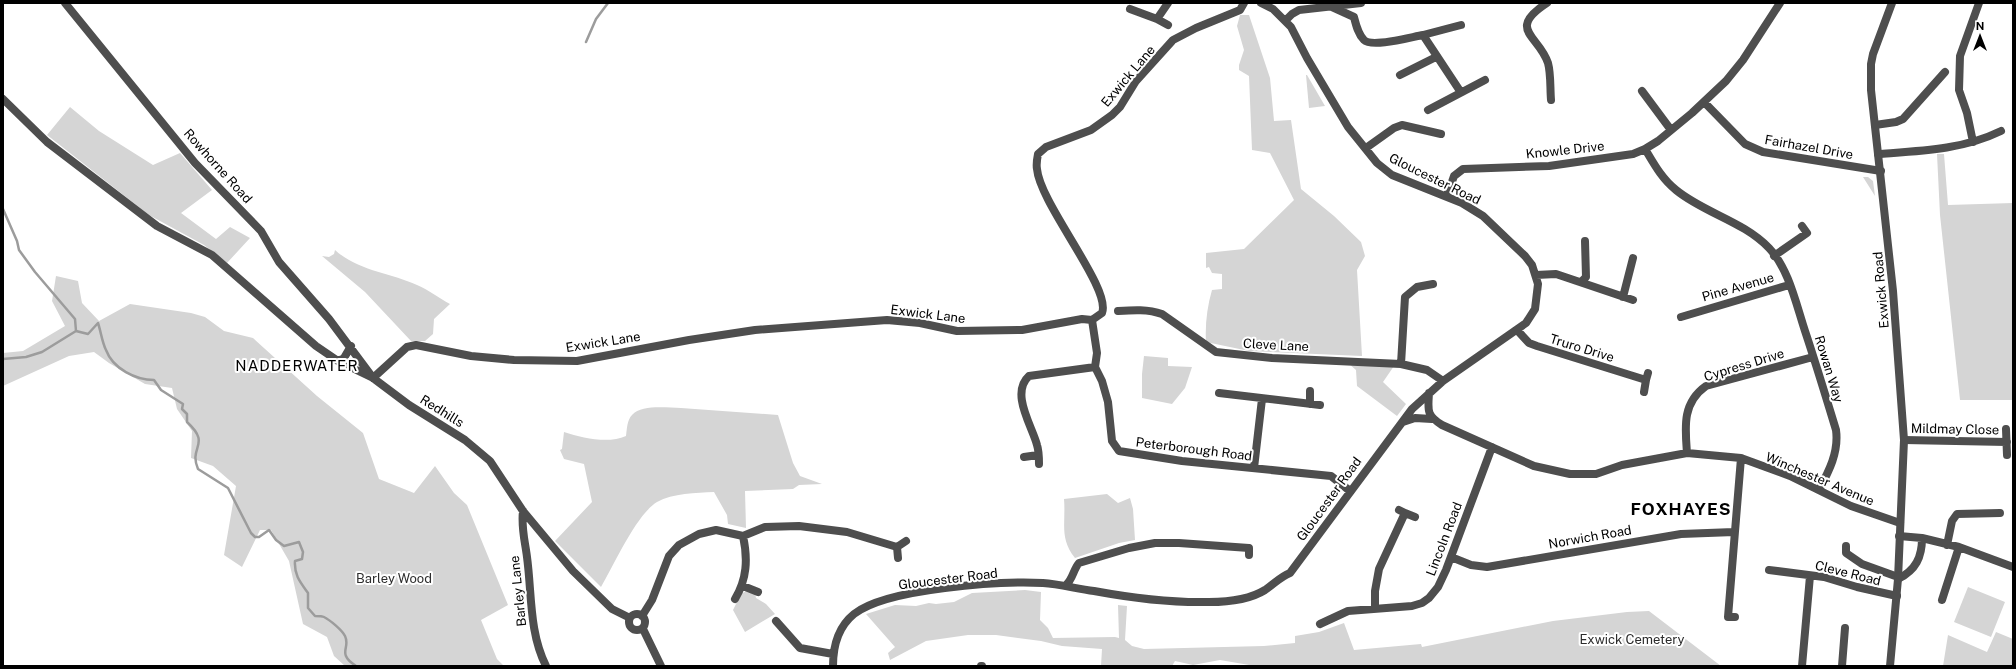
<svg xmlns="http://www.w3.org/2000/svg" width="2016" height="669" font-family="'Public Sans',sans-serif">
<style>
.green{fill:#d5d5d5}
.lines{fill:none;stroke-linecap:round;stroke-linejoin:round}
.stream{stroke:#9c9c9c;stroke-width:2.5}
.minor{stroke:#4e4e4e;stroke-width:8}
.tertiary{stroke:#4e4e4e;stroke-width:8}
.labels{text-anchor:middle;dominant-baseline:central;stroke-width:4;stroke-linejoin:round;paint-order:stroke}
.street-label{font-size:13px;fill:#000;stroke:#fff}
.park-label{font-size:13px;fill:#2c2c2c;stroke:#fff}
.quarter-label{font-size:15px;letter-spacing:1px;fill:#000;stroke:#fff}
.district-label{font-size:17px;font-weight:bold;letter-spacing:1px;fill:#000;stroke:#fff}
</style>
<rect width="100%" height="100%" fill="#fff"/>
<path class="green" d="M 1240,15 L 1249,15 L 1270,78 L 1274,121 L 1291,120 L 1301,189 L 1334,216 L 1361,242 L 1365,256 L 1357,270 L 1362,356 L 1249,351 L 1206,342 C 1205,325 1207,307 1212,290 L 1222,289 L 1222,274 L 1212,273 L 1209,267 L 1206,268 L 1206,253 L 1244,249 L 1294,200 L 1270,153 L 1252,150 L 1249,76 L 1239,70 L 1239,65 L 1244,50 L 1237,26 Z
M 1306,75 L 1307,75 L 1325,106 L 1309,108 Z
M 70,107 L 99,131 L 153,165 L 180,153 L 212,190 L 181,213 L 216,239 L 230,227 L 250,238 L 227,263 L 204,245 L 149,215 L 47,135 Z
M 1937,154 L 1944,154 L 1948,205 L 2013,203 L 2013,400 L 1960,400 L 1940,215 Z
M 1863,177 L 1868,177 L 1873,181 L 1875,196 Z
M 335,250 C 358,271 391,273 417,285 C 429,290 439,298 450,304 L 434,319 L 433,334 L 425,341 L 411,341 L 365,292 L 322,256 L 329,257 L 334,254 Z
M 56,276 L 78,281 L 82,303 L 99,321 L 130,304 L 191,313 L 205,317 L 224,331 L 253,338 L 317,396 L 363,433 L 379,479 L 414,493 L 435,466 L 454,493 L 467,505 L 508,605 L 481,620 L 497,659 L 504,666 L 345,666 L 334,656 L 327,637 L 303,624 L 289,561 L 271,530 L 260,530 L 242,567 L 224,555 L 236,486 L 213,466 L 191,458 L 192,431 L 177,409 L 172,388 L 145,384 L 109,363 L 94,352 L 69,356 L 3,386 L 3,353 L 23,351 L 65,326 L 52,301 Z
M 1144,356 L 1168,358 L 1168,366 L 1192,367 L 1185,388 L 1172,404 L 1142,398 L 1142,374 Z
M 1348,363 L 1394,366 L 1383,382 L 1406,404 L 1397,416 L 1357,386 L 1356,370 Z
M 681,408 L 778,415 L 793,463 L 800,476 L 822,484 L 799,485 L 793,489 L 745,491 L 746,528 L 728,524 L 727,515 L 714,492 C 696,493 673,493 657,502 C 636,515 614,565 601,587 L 555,541 L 592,502 L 584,464 L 564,459 L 560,450 L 562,449 L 564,432 C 583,438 608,444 626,436 C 627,429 627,420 632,415 C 642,404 667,408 681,408 Z
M 1107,494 L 1118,503 L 1130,498 L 1133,509 L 1135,540 L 1119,543 L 1075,558 C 1059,538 1066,523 1064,499 Z
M 1968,587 L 2005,602 L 1991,637 L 1954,622 Z
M 1025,590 L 1041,592 L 1040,620 L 1048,628 L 1053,638 L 1115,637 L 1119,638 L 1118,605 L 1127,606 L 1125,640 L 1132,646 L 1144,649 L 1264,646 L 1295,643 L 1295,636 L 1319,632 L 1344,623 L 1354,650 L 1421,644 L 1422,647 L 1553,621 L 1627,612 L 1649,611 L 1721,666 L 1255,666 L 1220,660 L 1193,665 L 1175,661 L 1172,666 L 1101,666 L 1102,649 L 1062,646 L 1041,641 L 996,635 L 968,635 L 926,641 L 890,660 L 888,653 L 895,647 L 866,614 L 895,605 L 916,606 L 929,603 L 936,604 L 954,602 L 972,593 Z
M 746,591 L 755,594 L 756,598 L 766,604 L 775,614 L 745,632 L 733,610 L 741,594 Z
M 1996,632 L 2013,639 L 2013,666 L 1943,666 L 1948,635 L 1987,652 Z"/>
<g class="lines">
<path class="stream" d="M 586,42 L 596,19 L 608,3
M 3,209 L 17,241 L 19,250 L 35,272 L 75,319 L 76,331 L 88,334 L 98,323 C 101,332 102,342 106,350 C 113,369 136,380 154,380 L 161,390 L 183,404 L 182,409 L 187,414 L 187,422 C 212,445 188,446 198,469 L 228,488 L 251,533 L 255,537 L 259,537 L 269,530 L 276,540 L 284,546 L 299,542 L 303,552 L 302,559 L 295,561 C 294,575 300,582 308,593 L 308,608 L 315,616 C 317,616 322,616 324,617 C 330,620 342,630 345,636 C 351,648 336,653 356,666
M 3,359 L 26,357 L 42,352 L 76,331"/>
<path class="minor" d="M 65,3 L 195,163 L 261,231 L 279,262 L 329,319 L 373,378 L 407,347 L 416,345 L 471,356 L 514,360 L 577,361 L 689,340 L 755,330 L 887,320 L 920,323 L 957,331 L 1022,330 L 1082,319 L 1092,320 L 1102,313 C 1112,289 1040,204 1037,169 C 1036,164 1037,159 1038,154 L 1046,147 L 1091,130 L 1112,115 L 1120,107 L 1136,81 L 1173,40 L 1196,28 L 1240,10 L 1244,3
M 1547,3 C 1506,30 1539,35 1548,63 C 1551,74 1550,88 1551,100
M 1332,7 L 1354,17 C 1356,25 1358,34 1364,40 C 1372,48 1411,37 1423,35 L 1460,91
M 1130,9 L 1157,19 L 1168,3
M 1157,19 L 1168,25
M 1286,20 L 1292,14 L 1299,10 L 1361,3
M 1423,35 L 1461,25
M 1400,75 L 1436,57
M 1642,91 L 1671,130
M 3,99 L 47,142 L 157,226 L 212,255 L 316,346 L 338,361 L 373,378 L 409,405 L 465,440 L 490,461 L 523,511 L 573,571 L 612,609 L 630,618
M 1704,102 L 1745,144 L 1763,152 L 1881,171
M 1428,110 L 1485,80
M 1875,125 L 1896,122 L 1903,119 L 1945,72
M 1973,142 L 1967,113 L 1959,90 L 1960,56 L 1979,3
M 1366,148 L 1394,128 L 1402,125 L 1441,134
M 1645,149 C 1654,164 1662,179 1676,190 C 1704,213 1743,221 1769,248 C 1789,269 1796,304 1805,331 C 1816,364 1826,397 1836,430 C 1839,452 1829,471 1819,490
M 1878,154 C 1920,151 1962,150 2001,131
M 1447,196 L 1454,176 L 1463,169 L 1549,166 L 1633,154 L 1645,149 L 1658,141 L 1692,113 L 1726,81 L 1743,60 L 1780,3
M 1774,256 L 1807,233 L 1802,226
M 1536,275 L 1556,274 L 1633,300
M 1581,282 L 1586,277 L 1585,241
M 1623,297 L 1633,258
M 1118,311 C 1133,310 1148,309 1162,314 L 1216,352 L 1272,358 L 1401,364 L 1427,370 L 1443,381
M 1681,317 L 1789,285
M 1092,320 L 1097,353 L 1095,367 L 1102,381 L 1108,402 L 1112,441 L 1119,451 L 1182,461 L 1331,476 L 1350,491
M 1517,330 L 1529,343 L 1537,346 L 1646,380 L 1648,373
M 338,361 L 344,358 L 351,346
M 1401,364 L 1405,297 L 1417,287 L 1433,284
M 1644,392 L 1646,380
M 1219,393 L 1320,405
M 1429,393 C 1428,410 1426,415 1442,425 L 1534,466 L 1570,474 L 1596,474 L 1622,465 L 1687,453 L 1741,458 L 1790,476 L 1851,506 L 1900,523
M 1310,404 L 1310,391
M 1403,422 L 1415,418 L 1432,419
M 2006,429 L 2007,455
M 1904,440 L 2007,442
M 1687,453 C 1685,427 1682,403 1706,386 L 1813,357
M 1024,457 L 1038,455
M 1039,464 C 1039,458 1039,451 1037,445 C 1032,426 1010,393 1029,376 L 1095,367
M 1254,468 L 1262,399
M 523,511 C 521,528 525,541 527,557 C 532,594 529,632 546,666
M 1405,513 L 1415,517
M 743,536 L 765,527 L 799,526 L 847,532 L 897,547 L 898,558
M 1899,536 L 1922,538 L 1959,547 L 2013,567
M 1947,545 L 1952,521 L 1957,514 L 2000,513
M 1846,546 L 1846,553 L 1862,564 L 1898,577
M 897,547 L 906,541
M 1451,557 L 1471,565 L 1487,567 L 1681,534 L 1734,532
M 1769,570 L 1824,577 L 1857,587 L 1897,596
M 1898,579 C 1916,570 1922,557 1922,538
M 1066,585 C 1073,579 1073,570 1079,563 L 1129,548 L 1155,543 L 1179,543 L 1249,548 L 1249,555
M 743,586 L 758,592
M 1942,600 L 1959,547
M 1375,608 L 1375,591 L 1379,569 L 1405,513 L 1399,510
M629 622a8 8 0 1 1 16 0a8 8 0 1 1-16 0Z
M 642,616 L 652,600 L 669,556 L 679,545 L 699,534 L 716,530 L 743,536 C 748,559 747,579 735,599
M 1735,617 L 1728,617 L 1741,458
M 776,621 L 800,648 L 833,654
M 1320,624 L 1348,611 L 1412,606 L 1422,603 L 1429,598 L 1438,587 L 1446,570 L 1492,447
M 833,666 C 833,647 838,627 854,614 C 887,588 1000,581 1043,583 C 1060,584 1077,589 1094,591 C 1132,598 1170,603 1209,602 C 1227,602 1249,600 1265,590 C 1274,584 1280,577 1290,573 L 1412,409 L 1443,381 L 1526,323 L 1535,309 L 1538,284 L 1532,265 L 1525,256 L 1483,216 L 1462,203 L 1392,175 L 1377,163 L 1348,127 L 1307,58 L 1291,27 L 1273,9 L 1261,3
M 981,666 L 982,666
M 1802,666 L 1810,576
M 1842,666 L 1845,628"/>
<path class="tertiary" d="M 643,629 L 661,666
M 1890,666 L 1898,579 L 1904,440 L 1893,291 L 1871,90 L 1871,64 L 1873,54 L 1892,3"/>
</g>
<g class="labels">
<g class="street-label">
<text transform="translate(1128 76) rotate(-50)">Exwick Lane</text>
<text transform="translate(1809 147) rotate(10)">Fairhazel Drive</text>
<text transform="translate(1565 150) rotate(-6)">Knowle Drive</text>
<text transform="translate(218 166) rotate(48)">Rowhorne Road</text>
<text transform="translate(1435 179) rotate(26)">Gloucester Road</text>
<text transform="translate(1738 287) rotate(-16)">Pine Avenue</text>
<text transform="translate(1881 290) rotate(-95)">Exwick Road</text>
<text transform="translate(928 314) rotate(7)">Exwick Lane</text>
<text transform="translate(603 342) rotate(-9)">Exwick Lane</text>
<text transform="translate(1276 345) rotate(3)">Cleve Lane</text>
<text transform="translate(1582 348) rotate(17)">Truro Drive</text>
<text transform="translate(1744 365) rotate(-17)">Cypress Drive</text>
<text transform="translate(1829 369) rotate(73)">Rowan Way</text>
<text transform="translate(442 411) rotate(32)">Redhills</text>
<text transform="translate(1955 429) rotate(1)">Mildmay Close</text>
<text transform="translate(1194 449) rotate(7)">Peterborough Road</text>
<text transform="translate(1820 479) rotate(23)">Winchester Avenue</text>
<text transform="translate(1329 499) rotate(-54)">Gloucester Road</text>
<text transform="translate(1590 537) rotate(-10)">Norwich Road</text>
<text transform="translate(1444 539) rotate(-69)">Lincoln Road</text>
<text transform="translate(1848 573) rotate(14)">Cleve Road</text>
<text transform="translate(948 579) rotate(-7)">Gloucester Road</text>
<text transform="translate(518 591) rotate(-96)">Barley Lane</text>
</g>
<g class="park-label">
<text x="394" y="578">Barley Wood</text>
<text x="1632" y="639">Exwick Cemetery</text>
</g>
<g class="quarter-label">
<text x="297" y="365">NADDERWATER</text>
</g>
<g class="district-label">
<text x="1681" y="509">FOXHAYES</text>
</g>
</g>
<rect width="2016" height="669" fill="none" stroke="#000000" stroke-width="8"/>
<g transform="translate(1980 36)" stroke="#ffffff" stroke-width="3" paint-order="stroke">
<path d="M0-3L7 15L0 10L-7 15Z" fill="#000000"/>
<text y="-6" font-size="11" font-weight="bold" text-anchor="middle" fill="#000000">N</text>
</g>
</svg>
